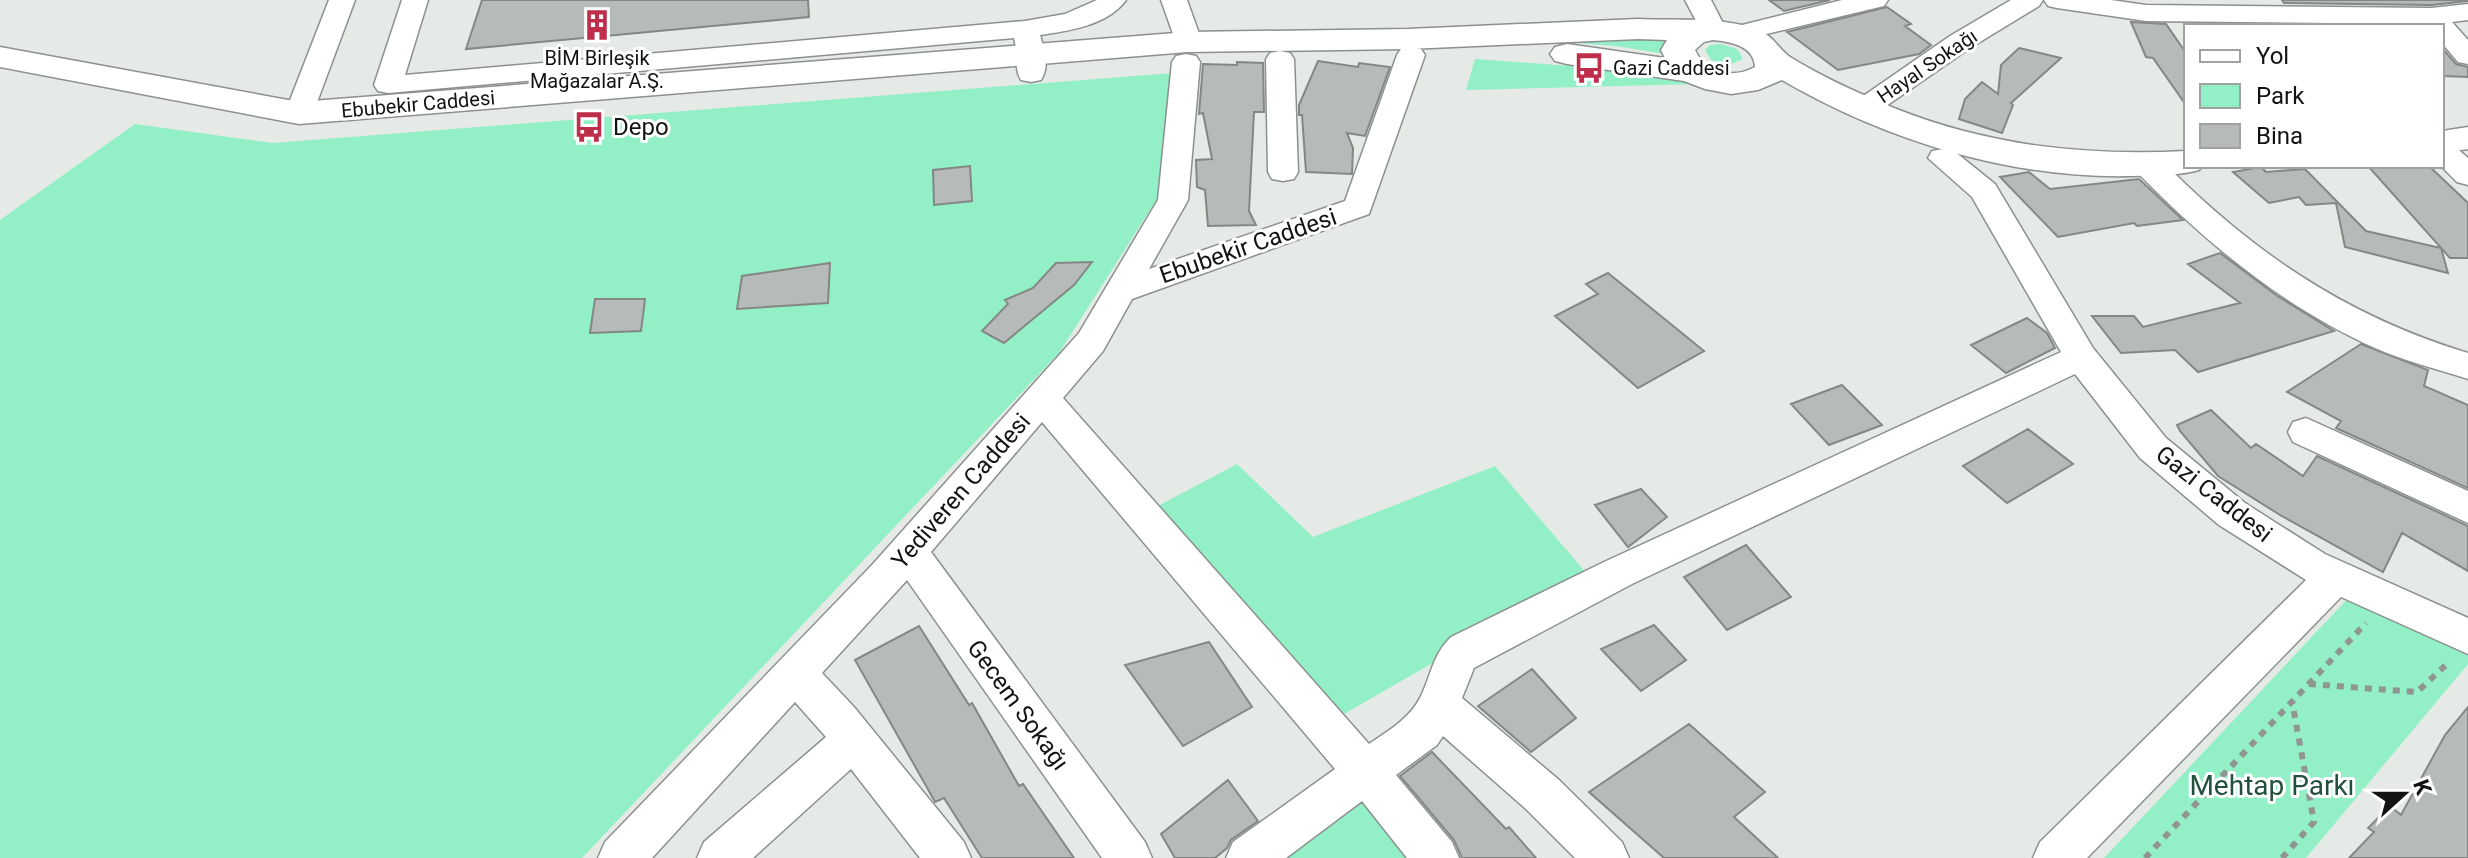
<svg xmlns="http://www.w3.org/2000/svg" width="2468" height="858" font-family="Roboto,sans-serif">
<style>
.green{fill:#92efc6}
.building{fill:#b6bab8;stroke:#838885;stroke-width:2}
.lines{fill:none;stroke-linecap:round;stroke-linejoin:round}
.minor-casing{stroke:#8c908e;stroke-width:3}
.major-casing{stroke:#8c908e;stroke-width:3}
.path{stroke:#919592;stroke-width:6;stroke-dasharray:7 7;stroke-linecap:butt}
.minor{fill:#fff;fill-rule:evenodd}
.major{fill:#fff;fill-rule:evenodd}
.labels{text-anchor:middle;dominant-baseline:central;stroke-width:6;stroke-linejoin:round;paint-order:stroke}
.far-poi-label{font-size:20px;fill:#121413;stroke:#fff}
.far-street-label{font-size:20px;fill:#121413;stroke:#fff}
.poi-label{font-size:24px;fill:#121413;stroke:#fff;text-anchor:start}
.street-label{font-size:24px;fill:#121413;stroke:#fff}
.near-park-label{font-size:28px;fill:#23503d;stroke:#fff}
</style>
<rect width="100%" height="100%" fill="#e5eae7"/>
<path class="green" d="M 1674,34 L 1671,55 L 1616,46 L 1535,40 Z
M 1721,44 L 1737,49 L 1743,59 L 1729,65 L 1711,60 L 1705,50 L 1710,45 Z
M 1475,59 L 1613,69 L 1697,84 L 1466,90 Z
M 1173,73 L 1157,199 L 1059,353 L 582,858 L 0,858 L 0,220 L 135,124 L 273,143 Z
M 1237,464 L 1313,537 L 1495,466 L 1587,574 L 1337,718 L 1156,507 Z
M 2352,594 L 2468,653 L 2468,664 L 2306,858 L 2104,858 Z
M 1368,790 L 1422,858 L 1271,858 Z"/>
<path class="building" d="M 482,0 L 808,0 L 809,17 L 466,49 Z
M 1769,0 L 1830,0 L 1784,11 Z
M 2282,0 L 2468,0 L 2468,1 L 2431,5 L 2284,3 Z
M 1887,7 L 1911,24 L 1905,26 L 1931,45 L 1919,54 L 1838,70 L 1787,32 Z
M 2131,22 L 2166,24 L 2186,53 L 2186,105 L 2153,58 L 2146,57 Z
M 2019,48 L 2061,58 L 2011,103 L 2013,105 L 2002,133 L 1959,119 L 1965,99 L 1982,82 L 1998,94 L 2001,65 Z
M 2442,48 L 2456,64 L 2468,67 L 2468,77 L 2442,76 Z
M 1318,61 L 1358,67 L 1359,63 L 1390,67 L 1365,136 L 1347,133 L 1353,148 L 1352,174 L 1306,172 L 1302,115 L 1299,115 L 1299,105 Z
M 1237,62 L 1263,63 L 1264,112 L 1254,112 L 1249,211 L 1256,225 L 1208,226 L 1205,190 L 1197,187 L 1196,160 L 1212,159 L 1203,113 L 1199,114 L 1203,64 L 1237,65 Z
M 970,166 L 972,201 L 934,205 L 933,170 Z
M 2368,166 L 2429,166 L 2468,203 L 2468,258 L 2450,258 Z
M 2261,167 L 2266,172 L 2305,169 L 2366,231 L 2441,248 L 2448,273 L 2345,247 L 2336,203 L 2306,205 L 2299,197 L 2269,203 L 2233,172 Z
M 2029,172 L 2050,189 L 2139,179 L 2183,220 L 2137,226 L 2134,223 L 2058,237 L 2000,177 Z
M 2220,253 L 2276,295 L 2334,331 L 2198,372 L 2175,350 L 2121,353 L 2092,316 L 2134,316 L 2143,327 L 2240,303 L 2188,264 Z
M 1092,262 L 1074,285 L 1004,343 L 982,331 L 1008,304 L 1005,300 L 1033,288 L 1056,263 Z
M 830,263 L 828,303 L 737,309 L 742,276 Z
M 1608,273 L 1704,351 L 1638,388 L 1555,316 L 1598,294 L 1586,284 Z
M 595,299 L 645,299 L 641,331 L 590,333 Z
M 2027,318 L 2047,333 L 2055,348 L 2006,373 L 1971,345 Z
M 2361,344 L 2428,370 L 2424,386 L 2468,405 L 2468,488 L 2336,428 L 2341,421 L 2287,392 Z
M 1842,385 L 1882,425 L 1829,445 L 1791,404 Z
M 2211,410 L 2251,448 L 2256,444 L 2303,476 L 2317,456 L 2468,526 L 2468,571 L 2402,533 L 2383,572 L 2280,515 L 2218,476 L 2180,431 L 2177,425 Z
M 2028,429 L 2073,464 L 2007,503 L 1963,466 Z
M 1641,489 L 1667,517 L 1628,547 L 1595,505 Z
M 1746,545 L 1791,597 L 1727,630 L 1684,577 Z
M 1654,625 L 1686,660 L 1641,691 L 1601,649 Z
M 919,626 L 969,705 L 972,703 L 1019,786 L 1023,784 L 1074,858 L 982,858 L 944,798 L 935,802 L 934,800 L 855,660 Z
M 1209,642 L 1252,707 L 1183,746 L 1125,665 Z
M 1532,669 L 1576,718 L 1531,752 L 1478,706 Z
M 2468,707 L 2468,858 L 2349,858 L 2374,832 L 2368,828 L 2390,806 L 2401,815 L 2445,735 Z
M 1689,724 L 1765,792 L 1734,817 L 1778,858 L 1664,858 L 1589,792 Z
M 1432,752 L 1506,829 L 1509,827 L 1536,858 L 1462,858 L 1454,840 L 1400,776 Z
M 1228,780 L 1258,821 L 1231,840 L 1227,848 L 1215,858 L 1175,858 L 1161,834 Z"/>
<g class="lines">
<defs>
<path id="minor" d="M 329,0 L 355,0 L 313,113 L 309,119 L 299,122 L 289,119 L 285,113 Z
M 402,0 L 428,0 L 405,75 L 1025,21 L 1065,14 L 1097,0 L 1126,0 C 1108,25 1069,31 1040,35 C 1044,49 1050,66 1041,80 L 1031,82 L 1021,80 C 1014,70 1018,51 1014,38 L 388,93 L 378,91 L 374,85 Z
M 1161,0 L 1187,0 L 1202,42 L 1198,48 L 1178,48 Z
M 1685,0 L 1711,0 L 1726,29 L 1842,0 L 1888,0 L 1884,6 L 1737,41 L 1727,39 L 1724,34 L 1713,38 L 1704,36 Z
M 2011,0 L 2043,0 L 2039,6 L 1970,48 L 1876,113 L 1866,116 L 1856,113 L 1852,107 L 1856,101 L 1950,36 Z
M 2044,0 L 2111,0 L 2146,5 L 2431,8 L 2468,4 L 2468,20 L 2452,22 L 2468,40 L 2468,64 L 2458,62 L 2442,43 L 2442,26 L 2429,26 L 2431,24 L 2146,21 L 2057,8 L 2048,6 Z
M 1411,47 L 1421,49 L 1425,55 L 1369,214 L 1132,299 L 1103,351 L 1063,398 L 1369,744 C 1388,731 1409,719 1420,698 C 1431,677 1432,655 1451,637 L 1604,562 L 2061,352 L 1972,197 L 1928,158 L 1932,151 L 1943,149 L 1954,151 L 1995,184 L 2093,348 L 2166,438 L 2245,503 L 2325,554 L 2468,618 L 2468,654 L 2341,597 L 2087,858 L 2033,858 L 2040,842 L 2306,580 L 2219,525 L 2140,458 L 2075,374 L 1632,584 L 1474,668 L 1462,698 L 1559,780 L 1622,842 L 1629,858 L 1575,858 L 1527,810 L 1443,736 L 1437,745 L 1396,775 L 1452,842 L 1459,858 L 1407,858 L 1362,801 L 1286,858 L 1226,858 L 1233,842 L 1335,769 L 1042,422 L 931,552 L 1145,842 L 1152,858 L 1102,858 L 907,580 L 822,673 L 854,707 L 964,842 L 971,858 L 920,858 L 851,769 L 753,858 L 697,858 L 704,842 L 826,737 L 795,702 L 652,858 L 598,858 L 605,842 L 872,565 L 1079,333 L 1158,200 L 1172,62 L 1176,56 L 1186,54 L 1196,56 L 1200,62 L 1188,200 L 1149,269 L 1345,201 L 1397,55 L 1401,49 Z
M 1280,51 L 1290,53 L 1294,59 L 1298,172 L 1294,179 L 1283,181 L 1272,179 L 1268,172 L 1266,59 L 1270,53 Z
M 2442,141 L 2452,144 L 2468,158 L 2468,185 L 2457,182 L 2441,166 Z
M 2147,155 L 2158,157 C 2249,250 2343,315 2468,353 L 2468,379 C 2437,369 2405,361 2375,348 C 2283,307 2206,243 2136,171 L 2132,164 L 2136,157 Z
M 2306,418 L 2468,491 L 2468,523 L 2293,442 L 2288,432 L 2293,422 Z"/>
<path id="major" d="M 1638,19 C 1676,21 1723,16 1758,30 C 1774,36 1778,49 1790,57 C 1822,77 1858,93 1894,108 C 1989,146 2084,156 2186,151 L 2186,166 L 2202,166 L 2199,170 C 2177,176 2154,175 2132,176 C 2011,179 1887,141 1782,80 L 1758,90 L 1731,94 L 1705,89 L 1684,81 L 1567,64 L 1555,61 L 1550,54 L 1555,47 L 1567,44 L 1665,58 L 1661,50 L 1667,40 L 1638,39 L 1408,49 L 1188,52 L 299,124 L 0,67 L 0,47 L 299,102 L 1188,32 L 1408,29 ZM 1713,40 C 1732,42 1754,46 1755,67 C 1733,79 1706,74 1695,50 L 1704,42 Z
M 2468,127 L 2468,149 L 2442,153 L 2442,131 Z"/>
</defs>
<use href="#minor" class="minor-casing"/>
<use href="#major" class="major-casing"/>
<path class="path" d="M 2309,684 L 2417,692 L 2448,663 L 2446,661
M 2145,858 L 2366,623
M 2282,858 L 2314,822 L 2292,701"/>
<use href="#minor" class="minor"/>
<use href="#major" class="major"/>
</g>
<defs>
<symbol id="building-bare" viewBox="-9 -9 18 18"><path d="M-4-6H4V6H1V3H-1V6H-4ZM-2.5-4.3h1.7v1.8h-1.7ZM.8-4.3h1.7v1.8H.8ZM-2.5-1h1.7V.8h-1.7ZM.8-1h1.7V.8H.8Z" fill="#be2e4b" stroke="#fff" stroke-width="2.5" paint-order="stroke"/></symbol>
<symbol id="bus-bare" viewBox="-9 -9 18 18"><path d="M-5-6H5V4H4V6H2V4H-2V6H-4V4H-5ZM-3.5-4V0h7V-4ZM-3.5 1.2v1.5H-2V1.2ZM2 1.2v1.5H3.5V1.2Z" fill="#be2e4b" stroke="#fff" stroke-width="2.5" paint-order="stroke"/></symbol>
</defs>
<g fill-rule="evenodd">
<use href="#building-bare" x="575" y="3" width="44" height="44"/>
<use href="#bus-bare" x="1567" y="46" width="44" height="44"/>
<use href="#bus-bare" x="567" y="105" width="44" height="44"/>
</g>
<g class="labels">
<g class="far-poi-label">
<text x="597" y="58">BİM Birleşik<tspan x="597" dy="23">Mağazalar A.Ş.</tspan></text>
<text x="1613" y="68" text-anchor="start">Gazi Caddesi</text>
</g>
<g class="far-street-label">
<text transform="translate(1927 66) rotate(-34)">Hayal Sokağı</text>
<text transform="translate(418 104) rotate(-5)">Ebubekir Caddesi</text>
</g>
<g class="poi-label">
<text x="613" y="127">Depo</text>
</g>
<g class="street-label">
<text transform="translate(1248 246) rotate(-19)">Ebubekir Caddesi</text>
<text transform="translate(961 491) rotate(-49)">Yediveren Caddesi</text>
<text transform="translate(2214 494) rotate(38)">Gazi Caddesi</text>
<text transform="translate(1018 705) rotate(54)">Gecem Sokağı</text>
</g>
<g class="near-park-label">
<text x="2272" y="785">Mehtap Parkı</text>
</g>
</g>
<rect x="2184" y="24" width="260" height="144" fill="#ffffff" stroke="#a0a1a1" stroke-width="2"/>
<rect x="2200" y="50" width="40" height="12" fill="#ffffff" stroke="#a0a1a1" stroke-width="2"/>
<text x="2256" y="64" font-size="24" fill="#121413">Yol</text>
<rect x="2200" y="84" width="40" height="24" fill="#92efc6" stroke="#a0a1a1" stroke-width="2"/>
<text x="2256" y="104" font-size="24" fill="#121413">Park</text>
<rect x="2200" y="124" width="40" height="24" fill="#b6bab8" stroke="#a0a1a1" stroke-width="2"/>
<text x="2256" y="144" font-size="24" fill="#121413">Bina</text>
<g transform="translate(2404 794) rotate(69)" stroke="#ffffff" stroke-width="6" paint-order="stroke">
<path d="M0-6L14 30L0 20L-14 30Z" fill="#121413"/>
<text y="-12" font-size="22" font-weight="bold" text-anchor="middle" fill="#121413">K</text>
</g>
</svg>
